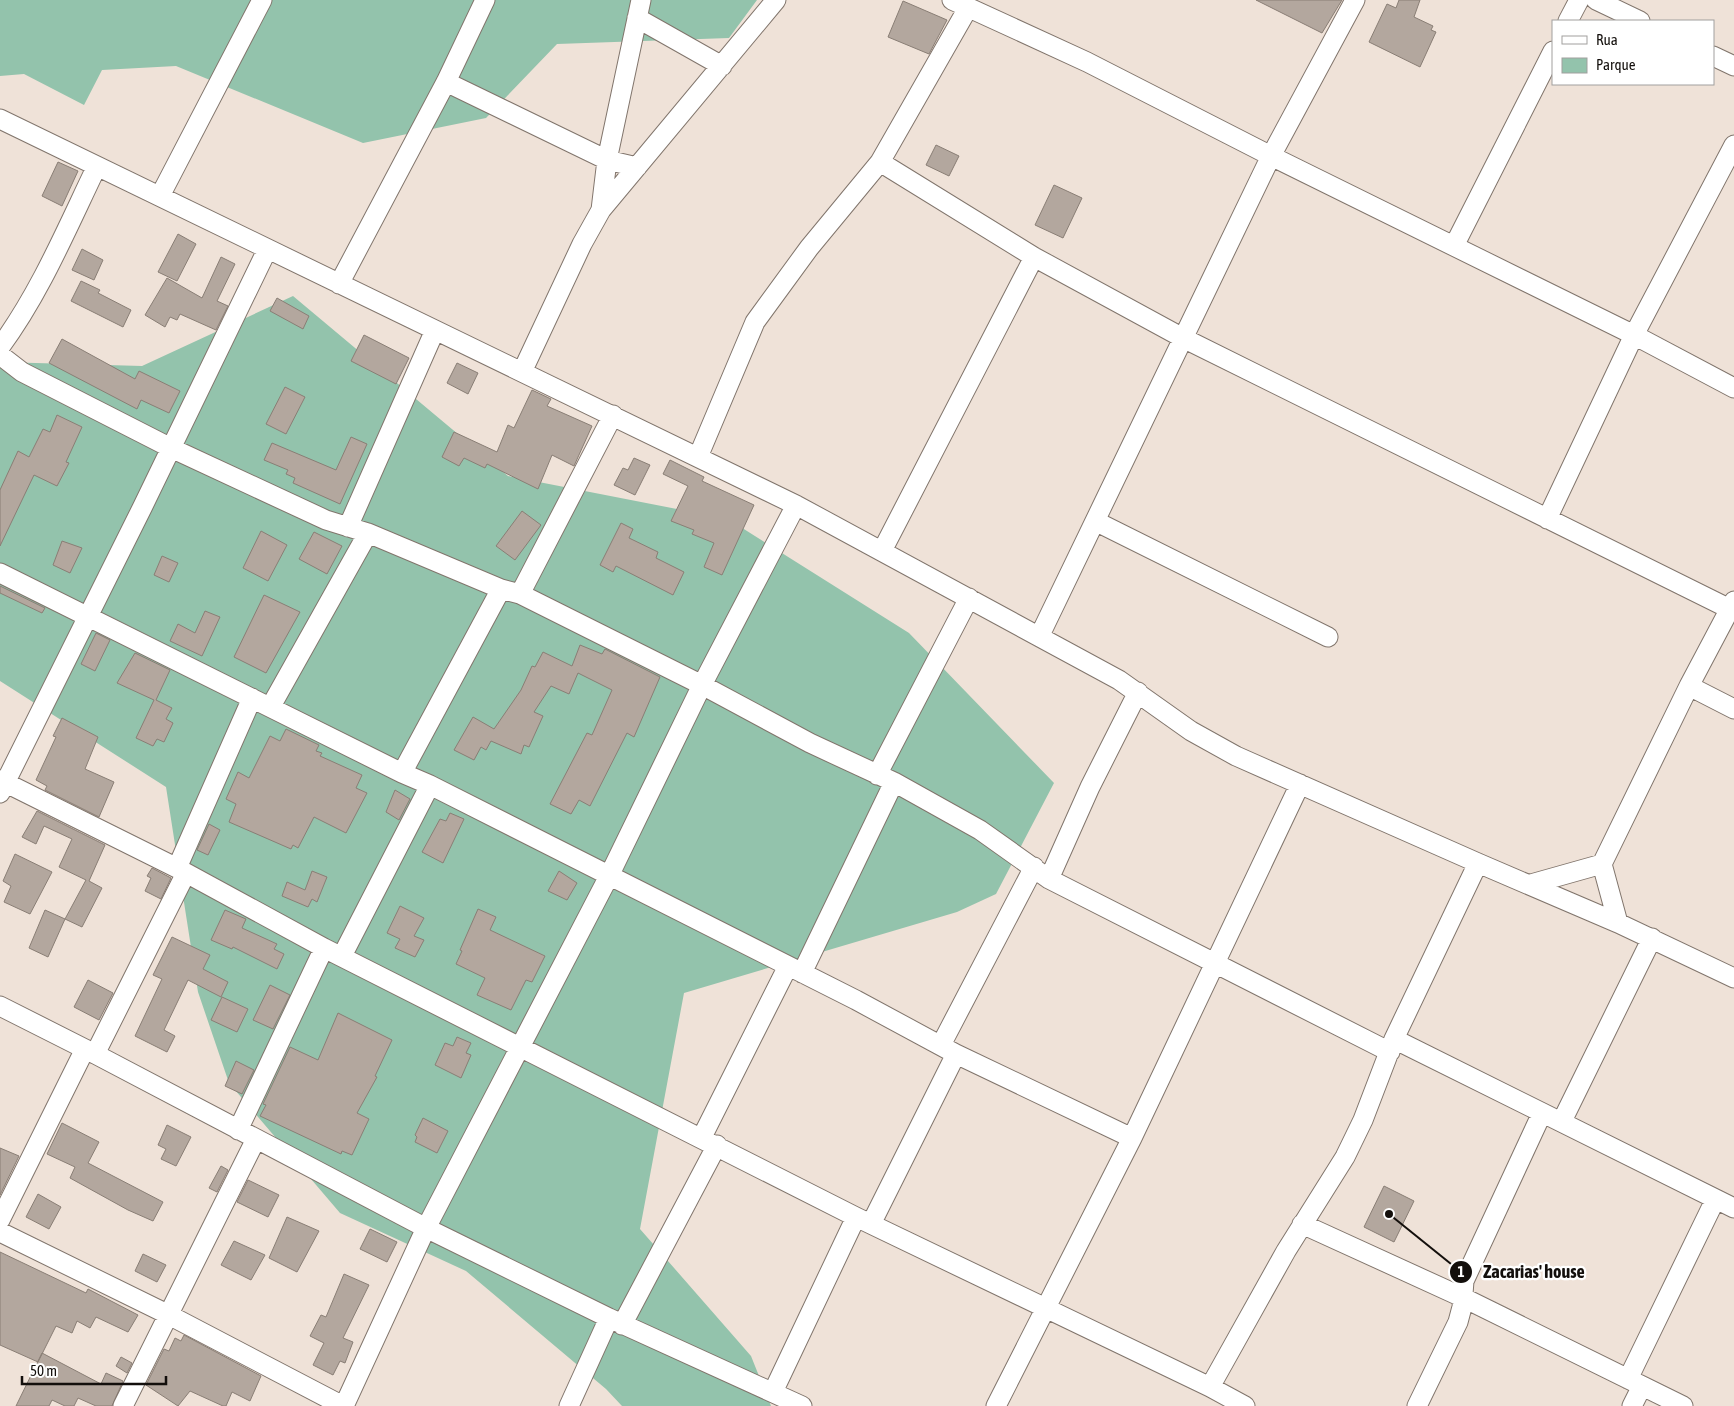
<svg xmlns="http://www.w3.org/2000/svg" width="1734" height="1406" font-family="'Asap Condensed',sans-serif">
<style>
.green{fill:#93c3ac}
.building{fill:#b3a79e;stroke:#897e75}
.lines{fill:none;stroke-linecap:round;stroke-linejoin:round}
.minor-casing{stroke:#81756c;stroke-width:21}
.minor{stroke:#fff;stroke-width:19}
.leader{fill:none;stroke:#130f0c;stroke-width:2}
.callout-dot{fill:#130f0c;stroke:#fff;stroke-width:2}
.mark-label{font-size:15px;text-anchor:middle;font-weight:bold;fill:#fff}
.callout-label{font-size:18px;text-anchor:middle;font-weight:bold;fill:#130f0c;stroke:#fff;stroke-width:4.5;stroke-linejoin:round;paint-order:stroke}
</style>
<rect width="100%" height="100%" fill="#efe2d8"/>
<path class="green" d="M 0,0 L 757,0 L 729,38 L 557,44 L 486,118 L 363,143 L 176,66 L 102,70 L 84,105 L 24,74 L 0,76 Z
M 293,296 L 508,476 L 728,519 L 909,633 L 1054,783 L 996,894 L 957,912 L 684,993 L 640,1229 L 751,1356 L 771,1406 L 622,1406 L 606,1389 L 466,1271 L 340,1213 L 229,1083 L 198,992 L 166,787 L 0,681 L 0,362 L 142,366 Z"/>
<path class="building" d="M 1256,0 L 1342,0 L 1322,33 Z
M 1399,0 L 1420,0 L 1414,17 L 1433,26 L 1431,30 L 1436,32 L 1420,67 L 1369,42 L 1387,4 L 1396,8 Z
M 903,1 L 947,20 L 929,54 L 888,37 Z
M 936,145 L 959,156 L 949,176 L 926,165 Z
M 58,162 L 78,171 L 62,206 L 42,196 Z
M 1054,185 L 1082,198 L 1063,238 L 1035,225 Z
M 178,234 L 196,244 L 177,281 L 158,272 Z
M 82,249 L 103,260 L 94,280 L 72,270 Z
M 221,257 L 235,264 L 217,301 L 228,306 L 216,330 L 180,314 L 177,320 L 170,317 L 165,327 L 145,315 L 167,278 L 202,298 Z
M 81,281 L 100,290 L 98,293 L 131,310 L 123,327 L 71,301 Z
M 277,298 L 309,316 L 303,329 L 270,311 Z
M 364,335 L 409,358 L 396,384 L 351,361 Z
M 62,339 L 135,379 L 139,371 L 180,391 L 169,413 L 141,400 L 137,409 L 49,363 Z
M 457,363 L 478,373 L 468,394 L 447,383 Z
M 285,387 L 305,397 L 286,434 L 266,424 Z
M 532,390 L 551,399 L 547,406 L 592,426 L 574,466 L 552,455 L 538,489 L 487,464 L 485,468 L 464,458 L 459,466 L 442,457 L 454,432 L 497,452 L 508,425 L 514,428 Z
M 57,415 L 82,427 L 66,462 L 69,463 L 57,486 L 34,475 L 0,546 L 0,490 L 18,451 L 29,457 L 43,429 L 50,432 Z
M 351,437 L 367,444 L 340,504 L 293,483 L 295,478 L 286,474 L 288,470 L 264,460 L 272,443 L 336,470 Z
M 634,458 L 650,465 L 635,495 L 614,485 L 623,468 L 628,470 Z
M 670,460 L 704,477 L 702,481 L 754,505 L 722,575 L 704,567 L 714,543 L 692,534 L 694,530 L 671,521 L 688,486 L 663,474 Z
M 522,511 L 541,525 L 515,560 L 496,546 Z
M 621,523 L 633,529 L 629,538 L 658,552 L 656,558 L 684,572 L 673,595 L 616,566 L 613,572 L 600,565 Z
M 261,531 L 287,545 L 268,581 L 243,568 Z
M 314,532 L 342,546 L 327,574 L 299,559 Z
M 62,541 L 82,548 L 70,573 L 53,565 Z
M 162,556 L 178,563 L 169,582 L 154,575 Z
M 0,586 L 45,608 L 42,613 L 0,593 Z
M 264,595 L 300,612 L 266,673 L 234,657 Z
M 205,611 L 220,617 L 202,656 L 170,641 L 178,624 L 195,633 Z
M 96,633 L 110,640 L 95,671 L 81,664 Z
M 580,645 L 602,654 L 605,649 L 660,677 L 634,737 L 627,733 L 590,806 L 579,800 L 571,814 L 550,804 L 587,733 L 592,735 L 612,690 L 578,673 L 569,694 L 551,686 L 534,712 L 543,716 L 529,747 L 524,745 L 521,754 L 491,741 L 486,750 L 481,747 L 474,760 L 454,750 L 473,717 L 494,729 L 521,690 L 532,666 L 535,667 L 543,652 L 572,666 Z
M 135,653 L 170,670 L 156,700 L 172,708 L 166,719 L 173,723 L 164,742 L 157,739 L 153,746 L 136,738 L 154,700 L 117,683 Z
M 62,718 L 98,737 L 85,769 L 114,782 L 99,817 L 45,790 L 47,786 L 36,780 L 56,737 L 53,736 Z
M 286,729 L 319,745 L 316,751 L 322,753 L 320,756 L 362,775 L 356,788 L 367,793 L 346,833 L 314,817 L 298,848 L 293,845 L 291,849 L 229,822 L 236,804 L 226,799 L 238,772 L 249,778 L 270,736 L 280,741 Z
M 395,790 L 410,799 L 399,820 L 386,812 Z
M 37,811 L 105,845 L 89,881 L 102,888 L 82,927 L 65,919 L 86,880 L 59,867 L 72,839 L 44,826 L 36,844 L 22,837 Z
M 450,813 L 464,819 L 443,863 L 422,852 L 440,819 L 446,821 Z
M 209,824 L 220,830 L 208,855 L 197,850 Z
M 15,854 L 52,872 L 30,914 L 4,902 L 11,886 L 3,881 Z
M 152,868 L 171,878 L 161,899 L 145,891 L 151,878 L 147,876 Z
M 312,871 L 327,877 L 317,902 L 312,899 L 308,907 L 282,896 L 287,882 L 305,890 Z
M 559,871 L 577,883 L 567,900 L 548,891 Z
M 400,906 L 424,918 L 414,936 L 424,940 L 415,957 L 395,948 L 400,939 L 387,933 Z
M 478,909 L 496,917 L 490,930 L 545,956 L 532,982 L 526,980 L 511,1010 L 477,995 L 485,978 L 456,964 L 462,951 L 460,950 Z
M 45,910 L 65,919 L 48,957 L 29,948 Z
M 225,910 L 246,919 L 242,928 L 277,944 L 274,949 L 284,954 L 277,969 L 233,947 L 232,949 L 211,940 Z
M 172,937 L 210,955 L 203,969 L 228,982 L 221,997 L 188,980 L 164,1030 L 175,1036 L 167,1052 L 135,1036 L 162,979 L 153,975 Z
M 88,980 L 113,993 L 99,1020 L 74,1007 Z
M 270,985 L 290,995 L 273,1029 L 253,1020 Z
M 222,997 L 248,1009 L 237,1032 L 211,1020 Z
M 338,1013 L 392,1040 L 375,1076 L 377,1077 L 357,1113 L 369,1119 L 352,1155 L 342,1151 L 341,1154 L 260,1116 L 266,1105 L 263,1104 L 290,1047 L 318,1060 Z
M 457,1037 L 471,1043 L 466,1053 L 471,1055 L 461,1078 L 435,1065 L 445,1043 L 453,1046 Z
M 236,1061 L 254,1070 L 242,1094 L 225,1086 Z
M 423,1118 L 448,1131 L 437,1153 L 415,1142 L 417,1137 L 415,1135 Z
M 62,1123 L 99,1142 L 88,1163 L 163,1202 L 153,1221 L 128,1210 L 70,1178 L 75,1167 L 47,1154 Z
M 167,1125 L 191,1137 L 176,1166 L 161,1159 L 166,1149 L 158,1145 Z
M 0,1148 L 19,1156 L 0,1195 Z
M 221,1166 L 228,1170 L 217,1192 L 209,1188 Z
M 248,1180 L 279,1195 L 268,1217 L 237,1202 Z
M 1384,1186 L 1414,1201 L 1394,1242 L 1364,1227 Z
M 38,1194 L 61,1207 L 49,1229 L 26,1217 Z
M 287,1217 L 319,1231 L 297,1272 L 269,1258 Z
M 370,1229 L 397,1242 L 387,1262 L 360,1249 Z
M 234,1241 L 265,1255 L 251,1280 L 221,1265 Z
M 0,1252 L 86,1293 L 88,1289 L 138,1315 L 128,1332 L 96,1317 L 90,1328 L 77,1321 L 72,1333 L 56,1326 L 38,1362 L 0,1345 Z
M 143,1254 L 166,1265 L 157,1282 L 135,1271 Z
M 344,1274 L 369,1285 L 343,1338 L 353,1342 L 345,1363 L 340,1361 L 333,1375 L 313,1365 L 324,1343 L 310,1336 L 321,1315 L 326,1317 Z
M 184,1335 L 261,1376 L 250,1401 L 232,1392 L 226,1406 L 223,1406 L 190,1391 L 178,1406 L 146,1385 L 164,1349 L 169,1351 L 175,1338 L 181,1341 Z
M 42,1353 L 101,1384 L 106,1373 L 123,1381 L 112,1406 L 96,1406 L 78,1398 L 74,1406 L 65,1406 L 52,1400 L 49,1406 L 16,1406 Z
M 121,1357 L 132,1363 L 127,1373 L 116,1366 Z"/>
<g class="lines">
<defs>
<path id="minor" d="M 952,0 L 1087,62 L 1271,156 L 1634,335 L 1734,388
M 1596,0 L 1640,21
M 637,18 L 722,66
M 1568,21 L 1579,0
M 1713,56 L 1734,66
M 446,82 L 607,160 L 637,167
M 0,119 L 796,505 L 1119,680 L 1191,731 L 1236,756 L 1478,863 L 1618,923 L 1734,978
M 880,162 L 1034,257 L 1183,338 L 1730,609
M 160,196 L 262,0
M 601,210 L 776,0
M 1454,246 L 1553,51
M 339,284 L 446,82 L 485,0
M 0,347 C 40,293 67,228 96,168
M 0,355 L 22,372 L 171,448 L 326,520 L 368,533 L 501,589 L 520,594 L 702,685 L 810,743 L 894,782 L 980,830 L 1049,879 L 1390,1052
M 522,372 L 582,244 L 601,210 L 607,160 L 641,0
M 698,457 L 755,322 L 809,248 L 880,162 L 968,8
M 1547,519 L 1634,335 L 1734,145
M 1095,521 L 1328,637
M 348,527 L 435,330
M 882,551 L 1034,257
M 0,573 L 402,773 L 430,785 L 856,1000 L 956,1054 L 1132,1138
M 520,594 L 613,415
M 1040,635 L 1271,156 L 1355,0
M 1689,686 L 1734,709
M 271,706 L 368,533
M 402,773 L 501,589
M 877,775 L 969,598
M 0,780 L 177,868 L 324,948 L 856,1217 L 1210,1387 L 1245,1406
M 0,793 L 143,506 L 267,250
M 177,868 L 252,698
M 1049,879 L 1090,787 L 1138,692
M 1531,884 L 1602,864
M 1618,923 L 1602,864 L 1689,686 L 1734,601
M 342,956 L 430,785
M 802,973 L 894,782
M 0,1006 L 95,1054 L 426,1228 L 609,1318 L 802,1406
M 1394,1039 L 1734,1208
M 941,1045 L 1034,867
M 95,1054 L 186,873
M 1562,1121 L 1652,938
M 238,1130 L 324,948
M 702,1137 L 788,966
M 0,1220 L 85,1049
M 871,1224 L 956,1054
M 1302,1224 L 1464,1298 L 1683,1406
M 0,1232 L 167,1314 L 343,1406
M 622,1325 L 717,1145
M 1628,1379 L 1715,1200
M 1210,1387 L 1286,1251 L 1345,1157 L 1363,1120 L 1394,1039 L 1478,863
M 773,1392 L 856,1217
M 123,1406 L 256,1139
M 344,1406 L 426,1228 L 609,876 L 702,685 L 796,505
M 569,1406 L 609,1318
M 996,1406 L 1132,1138 L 1300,784
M 1417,1406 L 1458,1322 L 1462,1307 L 1464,1281 L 1542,1113
M 1632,1406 L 1642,1386"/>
</defs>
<use href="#minor" class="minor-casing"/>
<use href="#minor" class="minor"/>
</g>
<path class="leader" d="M1389 1214L1461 1272"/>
<g class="callout-dot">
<circle cx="1389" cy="1214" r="5"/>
<circle cx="1461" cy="1272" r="12"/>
</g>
<g class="mark-label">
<text x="1461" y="1277">1</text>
</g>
<g class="callout-label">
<text x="1534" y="1278">Zacarias' house</text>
</g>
<rect x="1552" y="20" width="162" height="65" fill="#ffffff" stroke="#a19f9e"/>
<rect x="1562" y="36" width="25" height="8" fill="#ffffff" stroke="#a19f9e"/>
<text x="1596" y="45" font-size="15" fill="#130f0c">Rua</text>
<rect x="1562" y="58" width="25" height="15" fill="#93c3ac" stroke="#a19f9e"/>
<text x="1596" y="70" font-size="15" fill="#130f0c">Parque</text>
<path d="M22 1376v8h144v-8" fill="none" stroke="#130f0c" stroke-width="2.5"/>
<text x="30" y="1376" font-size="15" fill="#130f0c" stroke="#ffffff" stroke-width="4" paint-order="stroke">50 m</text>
</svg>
